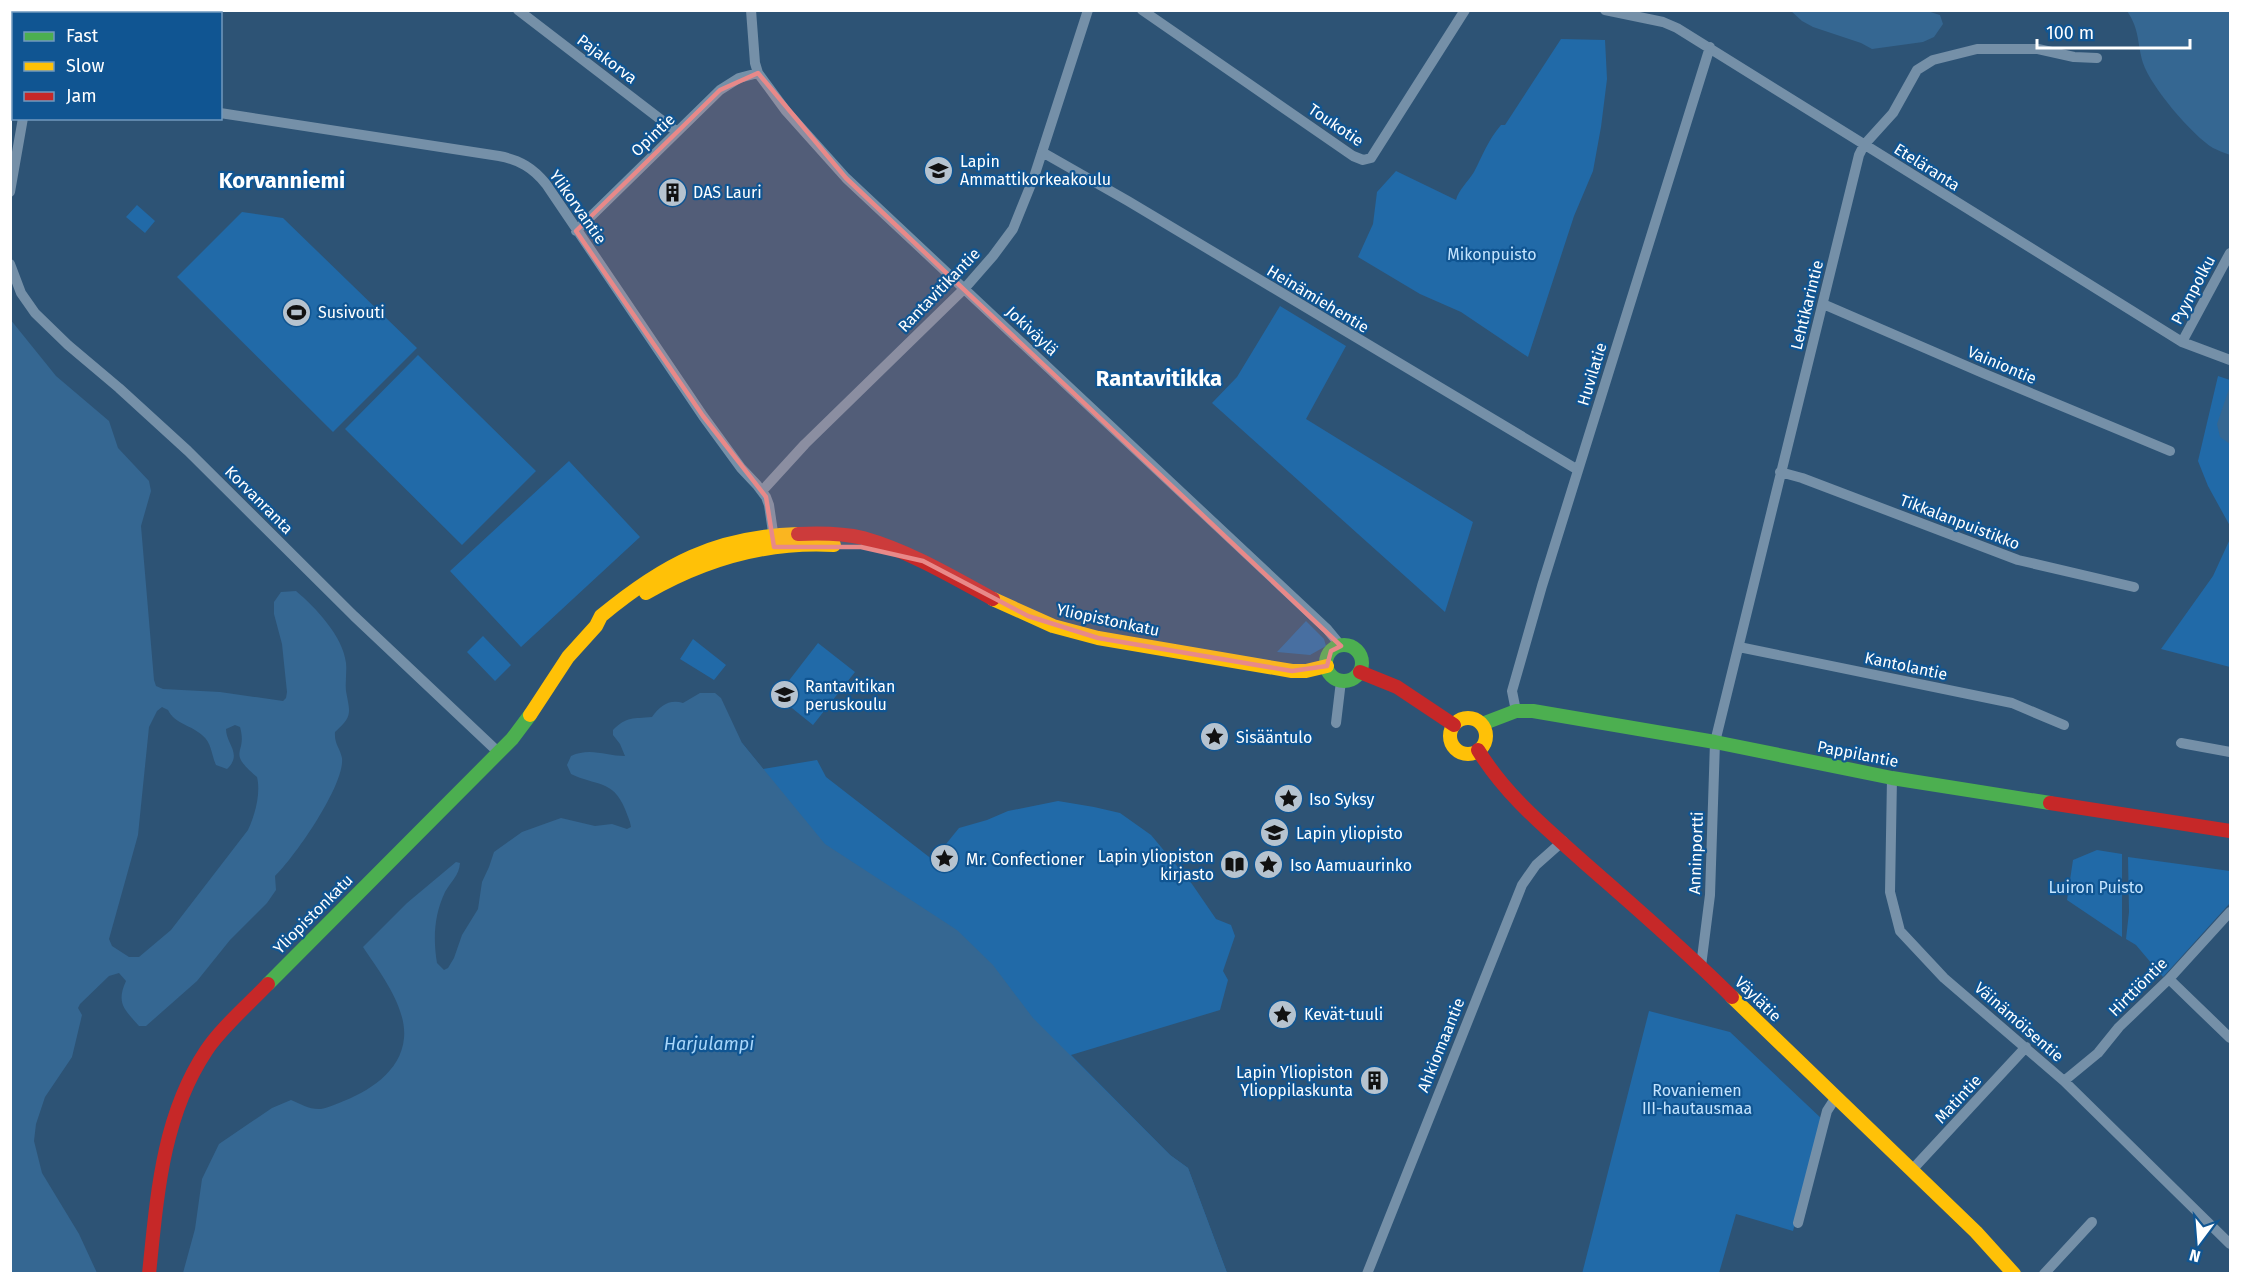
<svg xmlns="http://www.w3.org/2000/svg" width="2241" height="1284" font-family="'Fira Sans',sans-serif">
<style>
.green{fill:#216aa8}
.water{fill:#356792;fill-rule:evenodd}
.lines{fill:none;stroke-linecap:round;stroke-linejoin:round}
.street{stroke:#7590a8;stroke-width:10}
.fast{stroke:#4caf50;stroke-width:14}
.slow{stroke:#ffc107;stroke-width:14}
.jam{stroke:#c62828;stroke-width:14}
.marked{fill:#e88989;fill-opacity:0.2;stroke:#e88989;stroke-width:4.5;stroke-linejoin:round}
.labels{text-anchor:middle;dominant-baseline:central;stroke-width:4.5;stroke-linejoin:round;paint-order:stroke}
.street-label{font-size:16px;fill:#fff;stroke:#105592}
.poi-label{font-size:16px;fill:#fff;stroke:#105592;text-anchor:start}
.park-label{font-size:16px;fill:#c4e4fe;stroke:#105592}
.water-label{font-size:18px;font-style:italic;fill:#a8d6fa;stroke:#105592}
.district-label{font-size:22px;font-weight:bold;fill:#fff;stroke:#105592}
</style>
<rect width="100%" height="100%" fill="#2d5375"/>
<path class="green" d="M 1561,39 L 1605,40 L 1607,79 L 1601,127 L 1593,171 L 1574,216 L 1528,357 L 1461,312 L 1420,294 L 1358,257 L 1373,224 L 1377,192 L 1396,171 L 1456,200 C 1459,189 1468,182 1474,172 C 1483,155 1488,140 1501,125 L 1505,125 Z
M 137,205 L 155,221 L 145,233 L 126,217 Z
M 242,212 L 283,218 L 417,348 L 333,432 L 177,277 Z
M 1280,306 L 1346,346 L 1306,419 L 1473,522 L 1445,612 L 1212,403 L 1237,377 Z
M 418,355 L 536,471 L 462,545 L 345,429 Z
M 2218,376 L 2230,380 L 2230,526 L 2208,486 L 2198,461 Z
M 569,461 L 640,537 L 521,647 L 450,571 Z
M 2230,539 L 2230,667 L 2161,649 L 2213,576 Z
M 1306,621 L 1324,639 L 1326,646 L 1310,655 L 1277,652 Z
M 483,636 L 511,665 L 495,681 L 467,652 Z
M 693,639 L 726,665 L 714,680 L 680,659 Z
M 818,643 L 855,672 L 813,725 L 777,696 Z
M 742,743 L 763,769 L 817,760 L 826,777 L 933,860 L 959,828 L 987,820 L 1008,811 L 1058,801 L 1094,807 L 1120,813 L 1151,835 L 1192,884 L 1216,919 L 1231,925 L 1235,936 L 1223,971 L 1228,980 L 1220,1010 L 1071,1055 L 1170,1155 L 1188,1168 L 1227,1273 L 667,1038 Z
M 2097,850 L 2122,854 L 2122,937 L 2067,900 L 2073,860 Z
M 2128,857 L 2230,871 L 2230,903 L 2163,977 L 2136,945 L 2126,939 L 2129,912 Z
M 1649,1011 L 1730,1032 L 1823,1120 L 1793,1231 L 1736,1214 L 1719,1273 L 1582,1274 Z"/>
<path class="water" d="M 1791,11 L 1927,11 L 1940,15 L 1943,24 L 1934,37 L 1923,42 L 1872,49 L 1861,43 L 1813,27 L 1802,21 Z
M 2127,11 L 2230,11 L 2230,155 C 2225,153 2219,151 2213,148 C 2192,135 2151,87 2143,63 C 2137,43 2140,30 2127,11 Z
M 10,319 L 56,376 L 109,421 L 118,448 L 149,481 L 151,491 L 141,526 L 154,680 L 156,686 L 163,689 L 220,692 L 283,701 L 286,698 L 287,692 L 282,644 L 274,614 L 274,602 L 281,592 L 296,591 C 315,607 343,636 346,663 C 347,672 345,682 346,691 C 350,713 353,716 335,732 C 334,744 340,748 342,758 C 345,785 294,858 275,876 L 276,890 L 267,903 L 230,940 L 197,981 L 146,1026 L 139,1026 C 124,1009 116,1003 126,981 L 119,973 L 109,976 L 80,1004 L 78,1008 L 82,1015 L 72,1057 L 45,1097 L 36,1124 L 34,1141 L 42,1173 L 79,1234 L 97,1273 L 11,1273 ZM 162,707 L 168,710 C 175,724 191,725 202,735 C 212,743 211,754 216,765 L 227,769 C 243,754 226,744 226,729 L 235,725 L 240,727 C 248,755 225,750 257,777 C 261,793 255,815 248,830 L 171,930 L 139,957 L 129,957 L 112,946 L 109,939 L 138,835 L 149,727 L 157,711 Z
M 2230,386 L 2230,444 L 2220,437 L 2217,424 Z
M 700,693 L 715,693 L 721,698 L 742,743 L 825,844 L 957,930 L 993,965 L 1033,1018 L 1170,1155 L 1188,1168 L 1227,1273 L 183,1273 L 195,1229 L 202,1179 L 219,1144 L 272,1108 L 291,1100 C 301,1104 310,1110 321,1109 C 327,1108 333,1105 339,1103 C 368,1092 401,1072 404,1038 C 407,1007 379,971 363,947 L 407,903 L 456,862 L 460,863 C 459,876 451,881 445,892 C 434,915 433,939 437,963 L 444,970 L 448,968 L 454,958 L 462,935 L 478,909 L 482,882 L 489,867 L 494,852 L 522,832 L 561,818 L 595,826 L 612,824 L 627,829 L 631,827 C 630,820 627,815 625,809 C 613,779 595,786 571,774 L 567,765 L 571,756 C 590,747 606,756 625,756 L 620,744 L 613,735 L 613,730 C 627,716 633,719 652,717 C 660,706 669,699 683,703 Z"/>
<g class="lines">
<path class="street" d="M 518,10 L 677,132
M 751,10 L 755,63 L 758,73 L 786,111 L 846,178 L 1327,629 L 1341,646
M 1142,10 L 1353,156 L 1363,160 L 1371,158 L 1465,10
M 1605,10 L 1663,22 L 1677,28 L 2182,342 L 2230,360
M 44,14 L 44,10
M 220,113 L 499,156 C 520,160 533,168 546,184 L 703,416 L 741,468 L 757,485 L 766,497 L 769,505 L 774,539
M 1042,152 L 1128,201 L 1578,470
M 10,192 L 23,118
M 576,231 L 720,90 L 739,78 L 758,73
M 10,264 L 21,293 L 35,313 L 68,345 L 119,388 L 188,451 L 354,616 L 497,751
M 1823,304 L 1985,374 L 2170,451
M 2182,342 L 2230,253
M 1780,472 L 1802,478 L 2018,560 L 2134,587
M 762,491 L 805,444 L 965,288 L 993,256 L 1013,229 L 1034,177 L 1088,10
M 1739,647 L 2012,703 L 2064,725
M 1516,711 L 1512,691 L 1542,586 L 1710,47
M 1336,723 L 1341,681
M 2181,743 L 2230,752
M 1892,778 L 1890,892 L 1900,931 L 1944,978 L 2064,1081 L 2230,1244
M 1701,966 L 1710,895 L 1715,742 L 1859,155 L 1864,145 L 1893,113 L 1917,70 L 1933,60 L 1977,49 L 2038,49 L 2074,57 L 2097,58
M 2169,979 L 2230,1038
M 2064,1081 L 2098,1053 L 2119,1027 L 2169,979 L 2230,912
M 1911,1171 L 2026,1047
M 1798,1223 L 1827,1111 L 1836,1097
M 1367,1274 L 1522,885 L 1536,865 L 1563,841
M 2044,1274 L 2092,1222"/>
<path class="fast" d="M1326 663a18 18 0 1 1 36 0a18 18 0 1 1-36 0Z
M 1482,724 L 1516,711 L 1533,711 L 1715,742 L 1892,778 L 2050,803
M 268,984 L 512,739 L 530,715"/>
<path class="slow" d="M 646,593 C 705,559 766,541 834,545
M 993,599 L 1053,626 L 1098,638 L 1292,671 L 1306,671 L 1327,666
M 530,715 L 568,657 L 596,626 L 601,616 C 664,564 715,537 798,534
M1450 736a18 18 0 1 1 36 0a18 18 0 1 1-36 0Z
M 1732,997 L 1976,1232 L 2014,1274"/>
<path class="jam" d="M 798,534 C 819,533 842,533 863,538 C 909,551 951,576 993,599
M 1360,672 L 1397,687 L 1454,725
M 1478,750 C 1507,797 1546,828 1587,865 C 1636,908 1686,951 1732,997
M 2050,803 L 2230,831
M 149,1274 C 157,1197 162,1117 206,1051 C 220,1029 250,1003 268,984"/>
</g>
<path class="marked" d="M 758,73 L 846,178 L 1341,646 L 1331,651 L 1327,666 L 1292,671 L 1098,638 L 1028,616 L 923,561 L 861,547 L 774,547 L 766,497 L 703,416 L 576,231 L 720,90 Z"/>
<defs>
<symbol id="university-disc" viewBox="-11 -11 22 22"><circle r="9.5" fill="#b6c3cf" stroke="#105592"/><path d="M0-5L7-2L0 1L-7-2ZM-4 1L0 2.5L4 1V4Q0 6-4 4Z" fill="#111"/></symbol>
<symbol id="building-disc" viewBox="-11 -11 22 22"><circle r="9.5" fill="#b6c3cf" stroke="#105592"/><path d="M-4-6H4V6H1V3H-1V6H-4ZM-2.5-4.3h1.7v1.8h-1.7ZM.8-4.3h1.7v1.8H.8ZM-2.5-1h1.7V.8h-1.7ZM.8-1h1.7V.8H.8Z" fill="#111"/></symbol>
<symbol id="stadium-disc" viewBox="-11 -11 22 22"><circle r="9.5" fill="#b6c3cf" stroke="#105592"/><path d="M0-5a6.5 5 0 1 0 0 10a6.5 5 0 1 0 0-10ZM-3.5-1.8h7v3.6h-7Z" fill="#111"/></symbol>
<symbol id="school-disc" viewBox="-11 -11 22 22"><circle r="9.5" fill="#b6c3cf" stroke="#105592"/><path d="M0-5L7-2L0 1L-7-2ZM-4 1L0 2.5L4 1V4Q0 6-4 4Z" fill="#111"/></symbol>
<symbol id="sight-disc" viewBox="-11 -11 22 22"><circle r="9.5" fill="#b6c3cf" stroke="#105592"/><path d="M0-6L1.8-2.2L6-1.7L2.9 1.2L3.7 5.4L0 3.3L-3.7 5.4L-2.9 1.2L-6-1.7L-1.8-2.2Z" fill="#111"/></symbol>
<symbol id="library-disc" viewBox="-11 -11 22 22"><circle r="9.5" fill="#b6c3cf" stroke="#105592"/><path d="M-6-4Q-3-5.5-.7-3.5V5Q-3 3-6 4ZM6-4Q3-5.5 .7-3.5V5Q3 3 6 4Z" fill="#111"/></symbol>
</defs>
<g fill-rule="evenodd">
<use href="#university-disc" x="922" y="154" width="33" height="33"/>
<use href="#building-disc" x="656" y="176" width="33" height="33"/>
<use href="#stadium-disc" x="280" y="296" width="33" height="33"/>
<use href="#school-disc" x="768" y="678" width="33" height="33"/>
<use href="#sight-disc" x="1198" y="720" width="33" height="33"/>
<use href="#sight-disc" x="1272" y="782" width="33" height="33"/>
<use href="#university-disc" x="1258" y="816" width="33" height="33"/>
<use href="#sight-disc" x="928" y="842" width="33" height="33"/>
<use href="#library-disc" x="1218" y="848" width="33" height="33"/>
<use href="#sight-disc" x="1252" y="848" width="33" height="33"/>
<use href="#sight-disc" x="1266" y="998" width="33" height="33"/>
<use href="#building-disc" x="1358" y="1064" width="33" height="33"/>
</g>
<g class="labels">
<g class="street-label">
<text transform="translate(607 59) rotate(37)">Pajakorva</text>
<text transform="translate(1336 125) rotate(34)">Toukotie</text>
<text transform="translate(653 135) rotate(-44)">Opintie</text>
<text transform="translate(1927 167) rotate(32)">Eteläranta</text>
<text transform="translate(578 207) rotate(55)">Ylikorvantie</text>
<text transform="translate(939 290) rotate(-46)">Rantavitikantie</text>
<text transform="translate(2193 290) rotate(-62)">Pyynpolku</text>
<text transform="translate(1318 299) rotate(31)">Heinämiehentie</text>
<text transform="translate(1807 305) rotate(-76)">Lehtikarintie</text>
<text transform="translate(1032 331) rotate(43)">Jokiväylä</text>
<text transform="translate(2002 365) rotate(23)">Vainiontie</text>
<text transform="translate(1592 374) rotate(-73)">Huvilatie</text>
<text transform="translate(259 500) rotate(45)">Korvanranta</text>
<text transform="translate(1960 522) rotate(21)">Tikkalanpuistikko</text>
<text transform="translate(1108 620) rotate(12)">Yliopistonkatu</text>
<text transform="translate(1906 666) rotate(12)">Kantolantie</text>
<text transform="translate(1858 754) rotate(11)">Pappilantie</text>
<text transform="translate(1696 853) rotate(-88)">Anninportti</text>
<text transform="translate(313 914) rotate(-45)">Yliopistonkatu</text>
<text transform="translate(2138 987) rotate(-45)">Hirttiöntie</text>
<text transform="translate(1758 999) rotate(44)">Väylätie</text>
<text transform="translate(2019 1022) rotate(41)">Väinämöisentie</text>
<text transform="translate(1441 1045) rotate(-68)">Ahkiomaantie</text>
<text transform="translate(1958 1099) rotate(-47)">Matintie</text>
</g>
<g class="poi-label">
<text x="960" y="161">Lapin<tspan x="960" dy="18">Ammattikorkeakoulu</tspan></text>
<text x="693" y="192">DAS Lauri</text>
<text x="318" y="312">Susivouti</text>
<text x="805" y="686">Rantavitikan<tspan x="805" dy="18">peruskoulu</tspan></text>
<text x="1236" y="737">Sisääntulo</text>
<text x="1309" y="799">Iso Syksy</text>
<text x="1296" y="833">Lapin yliopisto</text>
<text x="1214" y="856" text-anchor="end">Lapin yliopiston<tspan x="1214" dy="18">kirjasto</tspan></text>
<text x="966" y="859">Mr. Confectioner</text>
<text x="1290" y="865">Iso Aamuaurinko</text>
<text x="1304" y="1014">Kevät-tuuli</text>
<text x="1353" y="1072" text-anchor="end">Lapin Yliopiston<tspan x="1353" dy="18">Ylioppilaskunta</tspan></text>
</g>
<g class="park-label">
<text x="1492" y="254">Mikonpuisto</text>
<text x="2096" y="887">Luiron Puisto</text>
<text x="1697" y="1090">Rovaniemen<tspan x="1697" dy="18">III-hautausmaa</tspan></text>
</g>
<g class="water-label">
<text x="709" y="1044">Harjulampi</text>
</g>
<g class="district-label">
<text x="282" y="180">Korvanniemi</text>
<text x="1159" y="378">Rantavitikka</text>
</g>
</g>
<rect width="2241" height="1284" fill="none" stroke="#ffffff" stroke-width="24"/>
<rect x="12" y="12" width="210" height="108" fill="#105592" stroke="#7099be" stroke-width="1.5"/>
<rect x="24" y="32" width="30" height="9" fill="#4caf50" stroke="#7099be" stroke-width="1.5"/>
<text x="66" y="42" font-size="18" fill="#ffffff">Fast</text>
<rect x="24" y="62" width="30" height="9" fill="#ffc107" stroke="#7099be" stroke-width="1.5"/>
<text x="66" y="72" font-size="18" fill="#ffffff">Slow</text>
<rect x="24" y="92" width="30" height="9" fill="#c62828" stroke="#7099be" stroke-width="1.5"/>
<text x="66" y="102" font-size="18" fill="#ffffff">Jam</text>
<g transform="translate(2199 1242) rotate(196)" stroke="#105592" stroke-width="4.5" paint-order="stroke">
<path d="M0-4.5L10 22L0 15L-10 22Z" fill="#ffffff"/>
<text y="-9" font-size="16" font-weight="bold" text-anchor="middle" fill="#ffffff">N</text>
</g>
<path d="M2037 39v9h153v-9" fill="none" stroke="#ffffff" stroke-width="3"/>
<text x="2046" y="39" font-size="18" fill="#ffffff" stroke="#105592" stroke-width="4.5" paint-order="stroke">100 m</text>
</svg>
